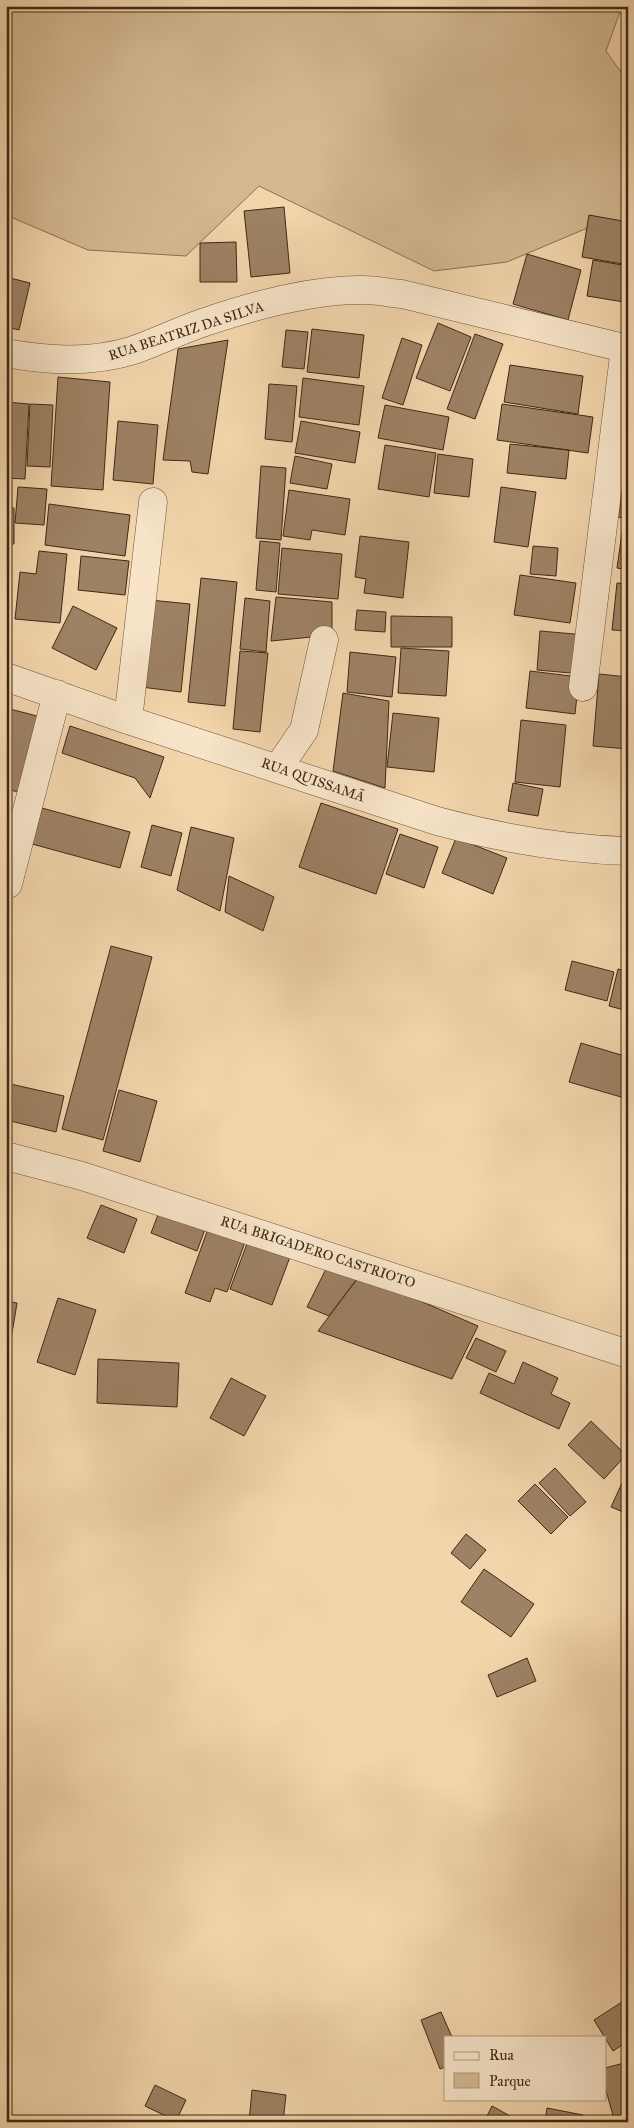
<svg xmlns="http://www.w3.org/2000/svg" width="634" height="2128" font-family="'IM FELL Great Primer',serif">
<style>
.green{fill:#d4b892;stroke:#8a7054}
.building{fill:#9d8264;stroke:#3f2915}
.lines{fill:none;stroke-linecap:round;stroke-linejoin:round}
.minor-casing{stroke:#6c543b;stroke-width:29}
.minor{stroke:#f7e4c9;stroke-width:28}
.labels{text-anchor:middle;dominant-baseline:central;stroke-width:4;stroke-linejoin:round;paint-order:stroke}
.street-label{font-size:14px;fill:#3f2915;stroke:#f7e4c9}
</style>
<rect width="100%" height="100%" fill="#f3d5ac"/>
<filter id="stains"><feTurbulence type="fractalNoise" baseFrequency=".004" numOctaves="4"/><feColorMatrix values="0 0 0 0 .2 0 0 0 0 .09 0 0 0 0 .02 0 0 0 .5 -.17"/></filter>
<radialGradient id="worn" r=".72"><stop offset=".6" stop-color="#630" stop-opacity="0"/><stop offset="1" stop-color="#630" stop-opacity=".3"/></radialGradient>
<path class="green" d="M 6,6 L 622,6 L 606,51 L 628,82 L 628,248 L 585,229 L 507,262 L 434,271 L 259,186 L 186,256 L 88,250 L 6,215 L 6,155 L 11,113 L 6,105 Z"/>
<path class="building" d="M 284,207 L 290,273 L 251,277 L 244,211 Z
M 589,215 L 628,222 L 628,265 L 582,257 Z
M 236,242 L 237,282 L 200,282 L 200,243 Z
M 527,254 L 581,270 L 568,320 L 513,304 Z
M 593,260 L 628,266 L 624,302 L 587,296 Z
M 6,277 L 30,283 L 19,330 L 6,327 Z
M 438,323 L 471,337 L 450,391 L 416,378 Z
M 312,329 L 364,335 L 359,378 L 307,372 Z
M 286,330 L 308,332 L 304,369 L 282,367 Z
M 475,334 L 503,344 L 475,419 L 447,409 Z
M 402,338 L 422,345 L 403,405 L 382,398 Z
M 228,340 L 208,474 L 192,472 L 190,461 L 163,460 L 178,349 Z
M 510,365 L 583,376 L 578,414 L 504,402 Z
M 58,377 L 110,382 L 103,490 L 51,486 Z
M 303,378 L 364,386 L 359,425 L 299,417 Z
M 269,384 L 297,386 L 292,442 L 265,439 Z
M 6,402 L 29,404 L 25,479 L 6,478 Z
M 30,404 L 53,405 L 50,467 L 27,466 Z
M 502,404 L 593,417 L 588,453 L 497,440 Z
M 385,405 L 449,417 L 443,450 L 378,438 Z
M 118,421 L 158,425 L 153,484 L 113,480 Z
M 301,421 L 360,432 L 355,463 L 295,453 Z
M 510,444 L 569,450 L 566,479 L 507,473 Z
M 385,445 L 436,453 L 429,497 L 378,489 Z
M 438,454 L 473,459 L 469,497 L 434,493 Z
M 295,456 L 332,464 L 327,489 L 290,483 Z
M 627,461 L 628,461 L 628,519 L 618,517 Z
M 261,466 L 286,468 L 281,540 L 256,538 Z
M 18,487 L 47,489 L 44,525 L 15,523 Z
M 501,487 L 536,492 L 528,547 L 494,542 Z
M 289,490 L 350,499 L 345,535 L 312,530 L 310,540 L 283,536 Z
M 49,504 L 130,515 L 125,556 L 45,545 Z
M 6,508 L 14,508 L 14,544 L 6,544 Z
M 623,526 L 628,527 L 628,570 L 617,568 Z
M 360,536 L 409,542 L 403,598 L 364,593 L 366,579 L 355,577 Z
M 260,541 L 280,543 L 276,592 L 256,590 Z
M 533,546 L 558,548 L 556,576 L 530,574 Z
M 282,548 L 342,554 L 338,599 L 278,594 Z
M 39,551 L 67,554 L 60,623 L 15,619 L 20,572 L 36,574 Z
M 81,556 L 129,561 L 125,595 L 78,590 Z
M 6,568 L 11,569 L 6,613 Z
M 520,575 L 576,583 L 570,623 L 514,615 Z
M 201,578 L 237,582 L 225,706 L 188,702 Z
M 617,583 L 628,584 L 628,631 L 612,630 Z
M 276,597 L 332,602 L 332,635 L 271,641 Z
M 245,598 L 270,601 L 266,652 L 240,649 Z
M 150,600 L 190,604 L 181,692 L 141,687 Z
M 73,606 L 117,628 L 96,670 L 52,648 Z
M 357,610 L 386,612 L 385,632 L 355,630 Z
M 391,616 L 452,617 L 452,647 L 391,647 Z
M 540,631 L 586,635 L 582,674 L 537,670 Z
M 401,648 L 449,651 L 446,696 L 398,693 Z
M 240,651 L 268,653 L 260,732 L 233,729 Z
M 350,652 L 396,657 L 392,697 L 347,692 Z
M 530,671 L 579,677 L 575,714 L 526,708 Z
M 599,674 L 628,677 L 628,749 L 593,746 Z
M 343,693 L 389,701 L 385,788 L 333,771 Z
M 6,708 L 41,717 L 23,793 L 6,789 Z
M 393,713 L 439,718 L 434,772 L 387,767 Z
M 521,720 L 566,725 L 560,787 L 515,782 Z
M 70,726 L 164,757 L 150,798 L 135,778 L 62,753 Z
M 513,783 L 543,789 L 538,816 L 508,811 Z
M 321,803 L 398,829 L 376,894 L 299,867 Z
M 42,808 L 130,832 L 120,868 L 32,844 Z
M 152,825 L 182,833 L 171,876 L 141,867 Z
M 191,827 L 234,838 L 220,911 L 177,890 Z
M 400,834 L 438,847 L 424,888 L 386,874 Z
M 456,838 L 507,858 L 493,894 L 442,873 Z
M 229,876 L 274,897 L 263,931 L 225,912 Z
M 111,946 L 152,957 L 103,1140 L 62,1129 Z
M 572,961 L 614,972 L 607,1001 L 565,990 Z
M 618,969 L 628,971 L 628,1011 L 609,1006 Z
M 581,1043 L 628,1057 L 628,1099 L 569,1082 Z
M 6,1083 L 64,1096 L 56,1132 L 6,1120 Z
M 119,1090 L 157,1101 L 140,1162 L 103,1151 Z
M 101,1205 L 137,1219 L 124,1253 L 87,1238 Z
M 161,1207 L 207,1224 L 197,1251 L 151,1233 Z
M 208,1229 L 245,1242 L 227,1292 L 215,1288 L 210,1302 L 185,1293 Z
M 248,1241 L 290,1257 L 272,1305 L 230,1289 Z
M 328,1265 L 360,1275 L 329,1316 L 307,1307 Z
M 360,1275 L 478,1326 L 452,1379 L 318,1331 Z
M 58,1298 L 96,1310 L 75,1375 L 37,1362 Z
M 6,1301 L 17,1303 L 10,1346 L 6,1346 Z
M 476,1338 L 506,1351 L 496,1372 L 466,1358 Z
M 98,1359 L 179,1363 L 177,1407 L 97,1403 Z
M 523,1362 L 558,1378 L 551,1394 L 570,1403 L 559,1429 L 480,1393 L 489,1373 L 514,1384 Z
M 231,1378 L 266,1396 L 244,1436 L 210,1418 Z
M 591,1421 L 626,1455 L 604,1479 L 568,1445 Z
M 555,1468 L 586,1502 L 570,1516 L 539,1483 Z
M 622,1483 L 628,1486 L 628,1514 L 611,1507 Z
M 535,1484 L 568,1517 L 551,1534 L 518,1501 Z
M 466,1534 L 486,1550 L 470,1569 L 451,1553 Z
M 484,1569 L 534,1604 L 511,1637 L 461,1602 Z
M 527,1658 L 536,1681 L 497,1697 L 488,1675 Z
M 628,1998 L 628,2041 L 613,2051 L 594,2020 Z
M 441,2012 L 452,2037 L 445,2037 L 445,2067 L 440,2069 L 421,2020 Z
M 628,2062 L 628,2115 L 614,2119 L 605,2087 L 605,2068 Z
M 155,2085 L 186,2100 L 176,2121 L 145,2106 Z
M 252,2090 L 286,2095 L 283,2122 L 249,2122 Z
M 492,2106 L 521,2122 L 484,2122 Z
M 547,2108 L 583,2115 L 582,2122 L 545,2122 Z
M 231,2117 L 231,2122 L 195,2122 L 195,2120 Z"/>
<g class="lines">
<defs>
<path id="minor" d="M 6,353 C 48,361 93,363 134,350 C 159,341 183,329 208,321 C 256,305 313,289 364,290 C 377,290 389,293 402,294 L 628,349
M 6,677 L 128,720 L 437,821 C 500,838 562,849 628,851
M 583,687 L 625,348
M 128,720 L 153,502
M 278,768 L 304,730 L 324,640
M 8,884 L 57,694
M 6,1156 L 82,1176 L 628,1354"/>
</defs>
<use href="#minor" class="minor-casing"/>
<use href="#minor" class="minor"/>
</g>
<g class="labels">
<g class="street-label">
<text transform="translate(186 331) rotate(-18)">RUA BEATRIZ DA SILVA</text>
<text transform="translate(313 780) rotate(19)">RUA QUISSAMÃ</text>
<text transform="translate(318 1252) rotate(18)">RUA BRIGADERO CASTRIOTO</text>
</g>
</g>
<rect width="634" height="2128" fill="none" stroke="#f3d5ac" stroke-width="25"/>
<rect x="8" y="8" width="619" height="2113" fill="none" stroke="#3f2915" stroke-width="2.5"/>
<rect x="12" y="12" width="609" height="2103" fill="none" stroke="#3f2915"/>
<rect x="444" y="2036" width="162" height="65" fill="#f7e4c9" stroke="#ad9981"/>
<rect x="454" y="2052" width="25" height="8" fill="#f7e4c9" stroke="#ad9981"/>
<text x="489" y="2060" font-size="15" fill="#3f2915">Rua</text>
<rect x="454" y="2073" width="25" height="15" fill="#d4b892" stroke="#ad9981"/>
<text x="489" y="2086" font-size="15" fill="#3f2915">Parque</text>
<rect width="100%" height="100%" filter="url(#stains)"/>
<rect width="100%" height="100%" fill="url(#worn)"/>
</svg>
